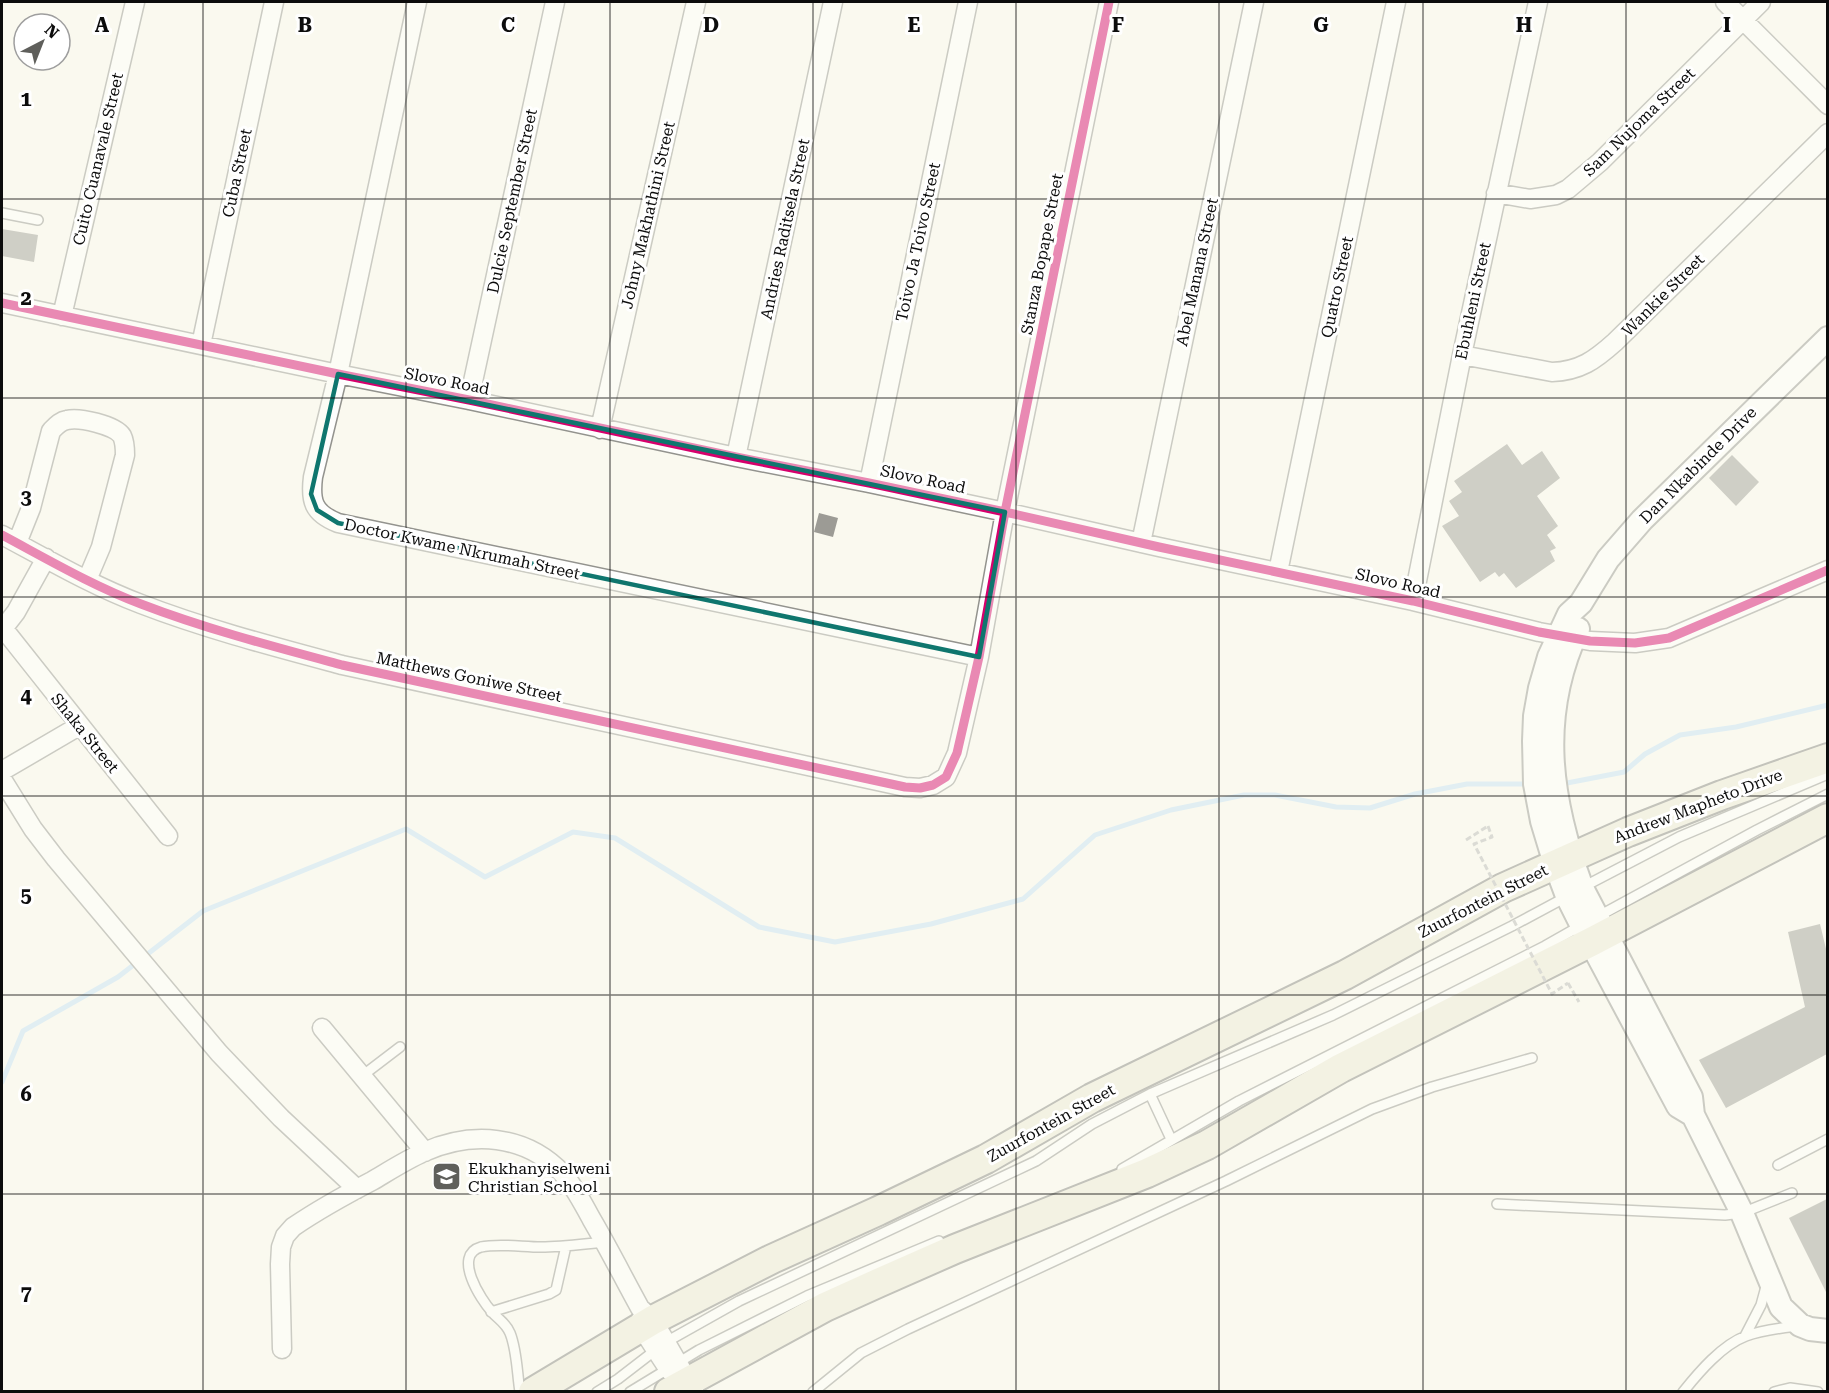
<svg xmlns="http://www.w3.org/2000/svg" width="1829" height="1393" font-family="'Roboto Serif',serif">
<style>
.lines{fill:none;stroke-linecap:round;stroke-linejoin:round}
.stream{stroke:#c3e0f7;stroke-width:5}
.building{fill:#9c9b95}
.service-casing{stroke:#93938e;stroke-width:12}
.minor-casing{stroke:#93938e;stroke-width:21}
.tertiary-casing{stroke:#93938e;stroke-width:26}
.primary-casing{stroke:#80807c;stroke-width:32}
.path{stroke:#b7b7b5;stroke-width:3;stroke-dasharray:6 3;stroke-linecap:butt}
.service{stroke:#fefefd;stroke-width:9}
.minor{stroke:#fefefd;stroke-width:18}
.tertiary{stroke:#fefefd;stroke-width:22}
.primary{stroke:#ece9d6;stroke-width:28}
.path-bridge{stroke:#b7b7b5;stroke-width:3;stroke-dasharray:6 3;stroke-linecap:butt}
.cycleway-casing{stroke:#fff;stroke-width:13}
.cycleway{stroke:#d6006c;stroke-width:9}
.marked{fill:none;stroke:#0f766e;stroke-width:4.5;stroke-linejoin:round}
.grid{fill:none;stroke:#0c0c0c;stroke-width:1.5;stroke-opacity:0.55}
.labels{text-anchor:middle;dominant-baseline:central;stroke-width:6;stroke-linejoin:round;paint-order:stroke}
.street-label{font-size:16px;fill:#0c0c0c;stroke:#fff}
.poi-label{font-size:16px;fill:#0c0c0c;stroke:#fff;text-anchor:start}
.grid-label{font-size:20px;text-anchor:middle;font-weight:bold;fill:#0c0c0c;stroke:#fff;stroke-width:6;stroke-linejoin:round;paint-order:stroke}
</style>
<rect width="100%" height="100%" fill="#faf9ef"/>
<g class="lines">
<path class="stream" d="M 1559,783 L 1567,783 L 1624,772 L 1645,754 L 1680,735 L 1736,727 L 1828,705
M 2,1082 L 23,1031 L 118,977 L 203,911 L 406,829 L 485,877 L 573,832 L 615,838 L 759,927 L 835,942 L 931,924 L 1023,899 L 1095,835 L 1171,810 L 1244,795 L 1275,795 L 1336,807 L 1370,808 L 1415,794 L 1467,784 L 1529,784"/>
</g>
<path class="building" d="M 2,229 L 38,235 L 34,262 L 2,256 Z
M 1507,444 L 1522,465 L 1542,451 L 1560,478 L 1537,496 L 1558,526 L 1547,535 L 1556,548 L 1550,551 L 1555,561 L 1516,588 L 1504,573 L 1499,577 L 1495,572 L 1480,582 L 1442,526 L 1459,516 L 1449,501 L 1462,492 L 1454,481 Z
M 1732,455 L 1759,482 L 1736,506 L 1709,478 Z
M 819,513 L 838,518 L 833,537 L 814,532 Z
M 1820,924 L 1827,953 L 1827,1054 L 1726,1108 L 1699,1060 L 1805,1007 L 1788,932 Z
M 1827,1199 L 1827,1294 L 1789,1218 Z"/>
<g class="lines">
<defs>
<path id="service" d="M 2,213 L 38,220
M 1583,887 L 1679,837 L 1828,774
M 1597,917 L 1757,830 L 1828,794
M 362,1076 L 400,1047
M 1150,1094 L 1171,1139
M 1778,1165 L 1828,1139
M 1122,1169 L 1239,1101 L 1545,946 L 1582,925
M 1497,1204 L 1725,1215 L 1742,1213 L 1792,1193
M 491,1312 L 549,1294 L 556,1290 L 566,1246
M 1745,1336 L 1761,1305 L 1767,1283
M 520,1392 C 517,1373 517,1350 510,1333 C 506,1323 498,1319 492,1312 C 481,1300 452,1255 481,1247 C 498,1243 523,1247 541,1247 C 562,1247 583,1244 605,1242
M 597,1392 L 618,1379 L 666,1342 L 739,1301 L 1036,1161 L 1092,1124 L 1150,1094 L 1333,1015 L 1512,926 L 1568,896
M 630,1392 L 699,1350 L 807,1296 L 939,1241
M 813,1392 L 861,1353 L 908,1329 L 1226,1181 L 1372,1109 L 1432,1087 L 1532,1058
M 1683,1392 C 1699,1372 1722,1345 1746,1336 C 1762,1330 1781,1328 1797,1326
M 1774,1392 L 1790,1388 L 1818,1392"/>
<path id="minor" d="M 417,2 L 338,374 L 313,477 C 310,501 313,513 338,523 L 979,657
M 1725,2 L 1828,105
M 1496,193 L 1530,199 L 1556,195 L 1568,189 L 1600,162 L 1761,2
M 2,303 L 338,374 L 469,400 L 736,457 L 869,483 L 1005,512 L 1159,547 L 1413,601 L 1539,632 L 1590,641 L 1635,643 L 1669,638 L 1828,570
M 62,316 L 135,2
M 201,345 L 274,2
M 1462,355 L 1552,372 C 1580,371 1595,360 1615,342 L 1828,133
M 469,400 L 555,2
M 600,429 L 696,2
M 736,457 L 833,2
M 869,483 L 968,2
M 2,535 C 47,559 93,586 141,604 C 206,629 275,647 342,665 L 905,787 L 920,788 L 933,785 L 946,777 L 957,753 L 979,657 L 1005,512 L 1109,2
M 17,543 L 31,508 L 51,431 C 56,426 60,421 67,420 C 79,417 115,425 122,436 C 125,442 125,449 125,455 L 101,547 L 87,580
M 1141,543 L 1254,2
M 1278,572 L 1396,2
M 1413,601 L 1462,355 L 1538,2
M 3,628 L 168,836
M 2,630 L 16,612 L 46,558
M 2,771 L 79,726
M 2,779 L 33,829 L 56,859 L 219,1053 L 281,1118 L 357,1189
M 322,1028 L 425,1152
M 641,1319 L 641,1327 L 669,1370
M 282,1349 L 280,1264 L 281,1247 L 285,1236 L 293,1227 C 318,1210 345,1195 372,1181 C 389,1171 406,1160 424,1152 C 472,1131 525,1134 563,1174 C 575,1187 583,1204 592,1220 C 609,1249 624,1279 640,1308 L 653,1320 L 694,1391"/>
<path id="tertiary" d="M 1578,629 C 1537,717 1550,800 1582,888 L 1691,1097 L 1693,1115 L 1742,1213 L 1781,1307 L 1800,1325 L 1810,1329 L 1828,1331
M 1693,1115 L 1678,1106 L 1582,926 L 1567,896 L 1555,864 L 1542,821 L 1535,784 L 1534,741 L 1535,716 L 1540,688 L 1549,657 L 1569,614 L 1581,603 L 1608,559 L 1642,520 L 1828,338"/>
<path id="primary" d="M 533,1392 L 653,1320 L 772,1259 L 878,1211 L 986,1159 L 1092,1098 L 1345,975 L 1503,888 L 1628,832 L 1722,795 L 1828,758
M 669,1392 L 825,1307 L 878,1283 L 955,1249 L 1147,1173 L 1207,1145 L 1341,1068 L 1591,942 L 1828,818"/>
</defs>
<use href="#service" class="service-casing"/>
<use href="#minor" class="minor-casing"/>
<use href="#tertiary" class="tertiary-casing"/>
<use href="#primary" class="primary-casing"/>
<path class="path" d="M 1466,840 L 1488,826
M 1568,983 L 1579,1002"/>
<use href="#service" class="service"/>
<use href="#minor" class="minor"/>
<use href="#tertiary" class="tertiary"/>
<use href="#primary" class="primary"/>
<path class="path-bridge" d="M 1488,826 L 1492,837 L 1474,844 L 1552,994 L 1568,983"/>
<defs>
<path id="cycleway" d="M 2,303 L 338,374 L 469,400 L 736,457 L 869,483 L 1005,512 L 1159,547 L 1413,601 L 1539,632 L 1590,641 L 1635,643 L 1669,638 L 1828,570
M 2,535 C 47,559 93,586 141,604 C 206,629 275,647 342,665 L 905,787 L 920,788 L 933,785 L 946,777 L 957,753 L 979,657 L 1005,512 L 1109,2"/>
</defs>
<use href="#cycleway" class="cycleway-casing"/>
<use href="#cycleway" class="cycleway"/>
</g>
<path d="M0 0H1829V1393H0ZM 338,374 L 1005,512 L 979,657 L 338,523 L 317,510 L 311,494 Z" fill="#faf9ef" fill-opacity=".55" fill-rule="evenodd"/>
<path class="marked" d="M 338,374 L 1005,512 L 979,657 L 338,523 L 317,510 L 311,494 Z"/>
<path class="grid" d="M 203,2 L 203,1392M 406,2 L 406,1392M 610,2 L 610,1392M 813,2 L 813,1392M 1016,2 L 1016,1392M 1219,2 L 1219,1392M 1423,2 L 1423,1392M 1626,2 L 1626,1392M 2,199 L 1828,199M 2,398 L 1828,398M 2,597 L 1828,597M 2,796 L 1828,796M 2,995 L 1828,995M 2,1194 L 1828,1194"/>
<defs>
<symbol id="school-square" viewBox="-11 -11 22 22"><rect x="-9" y="-9" width="18" height="18" rx="4" fill="#5f5f5b" stroke="#fff"/><path d="M0-5L7-2L0 1L-7-2ZM-4 1L0 2.5L4 1V4Q0 6-4 4Z" fill="#fff"/></symbol>
</defs>
<g fill-rule="evenodd">
<use href="#school-square" x="430" y="1160" width="33" height="33"/>
</g>
<g class="labels">
<g class="street-label">
<text transform="translate(1639 122) rotate(-44)">Sam Nujoma Street</text>
<text transform="translate(98 159) rotate(-77)">Cuito Cuanavale Street</text>
<text transform="translate(237 173) rotate(-78)">Cuba Street</text>
<text transform="translate(512 201) rotate(-78)">Dulcie September Street</text>
<text transform="translate(648 215) rotate(-77)">Johny Makhathini Street</text>
<text transform="translate(785 229) rotate(-78)">Andries Raditsela Street</text>
<text transform="translate(918 242) rotate(-78)">Toivo Ja Toivo Street</text>
<text transform="translate(1042 254) rotate(-79)">Stanza Bopape Street</text>
<text transform="translate(1197 272) rotate(-78)">Abel Manana Street</text>
<text transform="translate(1337 287) rotate(-78)">Quatro Street</text>
<text transform="translate(1663 295) rotate(-45)">Wankie Street</text>
<text transform="translate(1473 301) rotate(-78)">Ebuhleni Street</text>
<text transform="translate(447 381) rotate(11)">Slovo Road</text>
<text transform="translate(1698 465) rotate(-45)">Dan Nkabinde Drive</text>
<text transform="translate(923 479) rotate(12)">Slovo Road</text>
<text transform="translate(462 549) rotate(12)">Doctor Kwame Nkrumah Street</text>
<text transform="translate(1398 583) rotate(13)">Slovo Road</text>
<text transform="translate(469 677) rotate(12)">Matthews Goniwe Street</text>
<text transform="translate(85 733) rotate(51)">Shaka Street</text>
<text transform="translate(1698 806) rotate(-21)">Andrew Mapheto Drive</text>
<text transform="translate(1483 901) rotate(-27)">Zuurfontein Street</text>
<text transform="translate(1051 1123) rotate(-29)">Zuurfontein Street</text>
</g>
<g class="poi-label">
<text x="468" y="1168">Ekukhanyiselweni<tspan x="468" dy="18">Christian School</tspan></text>
</g>
</g>
<g class="grid-label">
<text x="102" y="32">A</text>
<text x="305" y="32">B</text>
<text x="508" y="32">C</text>
<text x="711" y="32">D</text>
<text x="914" y="32">E</text>
<text x="1118" y="32">F</text>
<text x="1321" y="32">G</text>
<text x="1524" y="32">H</text>
<text x="1727" y="32">I</text>
<text x="26" y="106">1</text>
<text x="26" y="305">2</text>
<text x="26" y="504">3</text>
<text x="26" y="703">4</text>
<text x="26" y="902">5</text>
<text x="26" y="1101">6</text>
<text x="26" y="1300">7</text>
</g>
<rect width="1829" height="1393" fill="none" stroke="#0c0c0c" stroke-width="6"/>
<g transform="translate(42 42) rotate(42)"><circle r="28" fill="#ffffff" stroke="#9e9e9e" stroke-width="1.5"/>
<path d="M0-4.5L10 22L0 15L-10 22Z" fill="#5f5f5b"/>
<text y="-9" font-size="16" font-weight="bold" text-anchor="middle" fill="#0c0c0c">N</text>
</g>
</svg>
